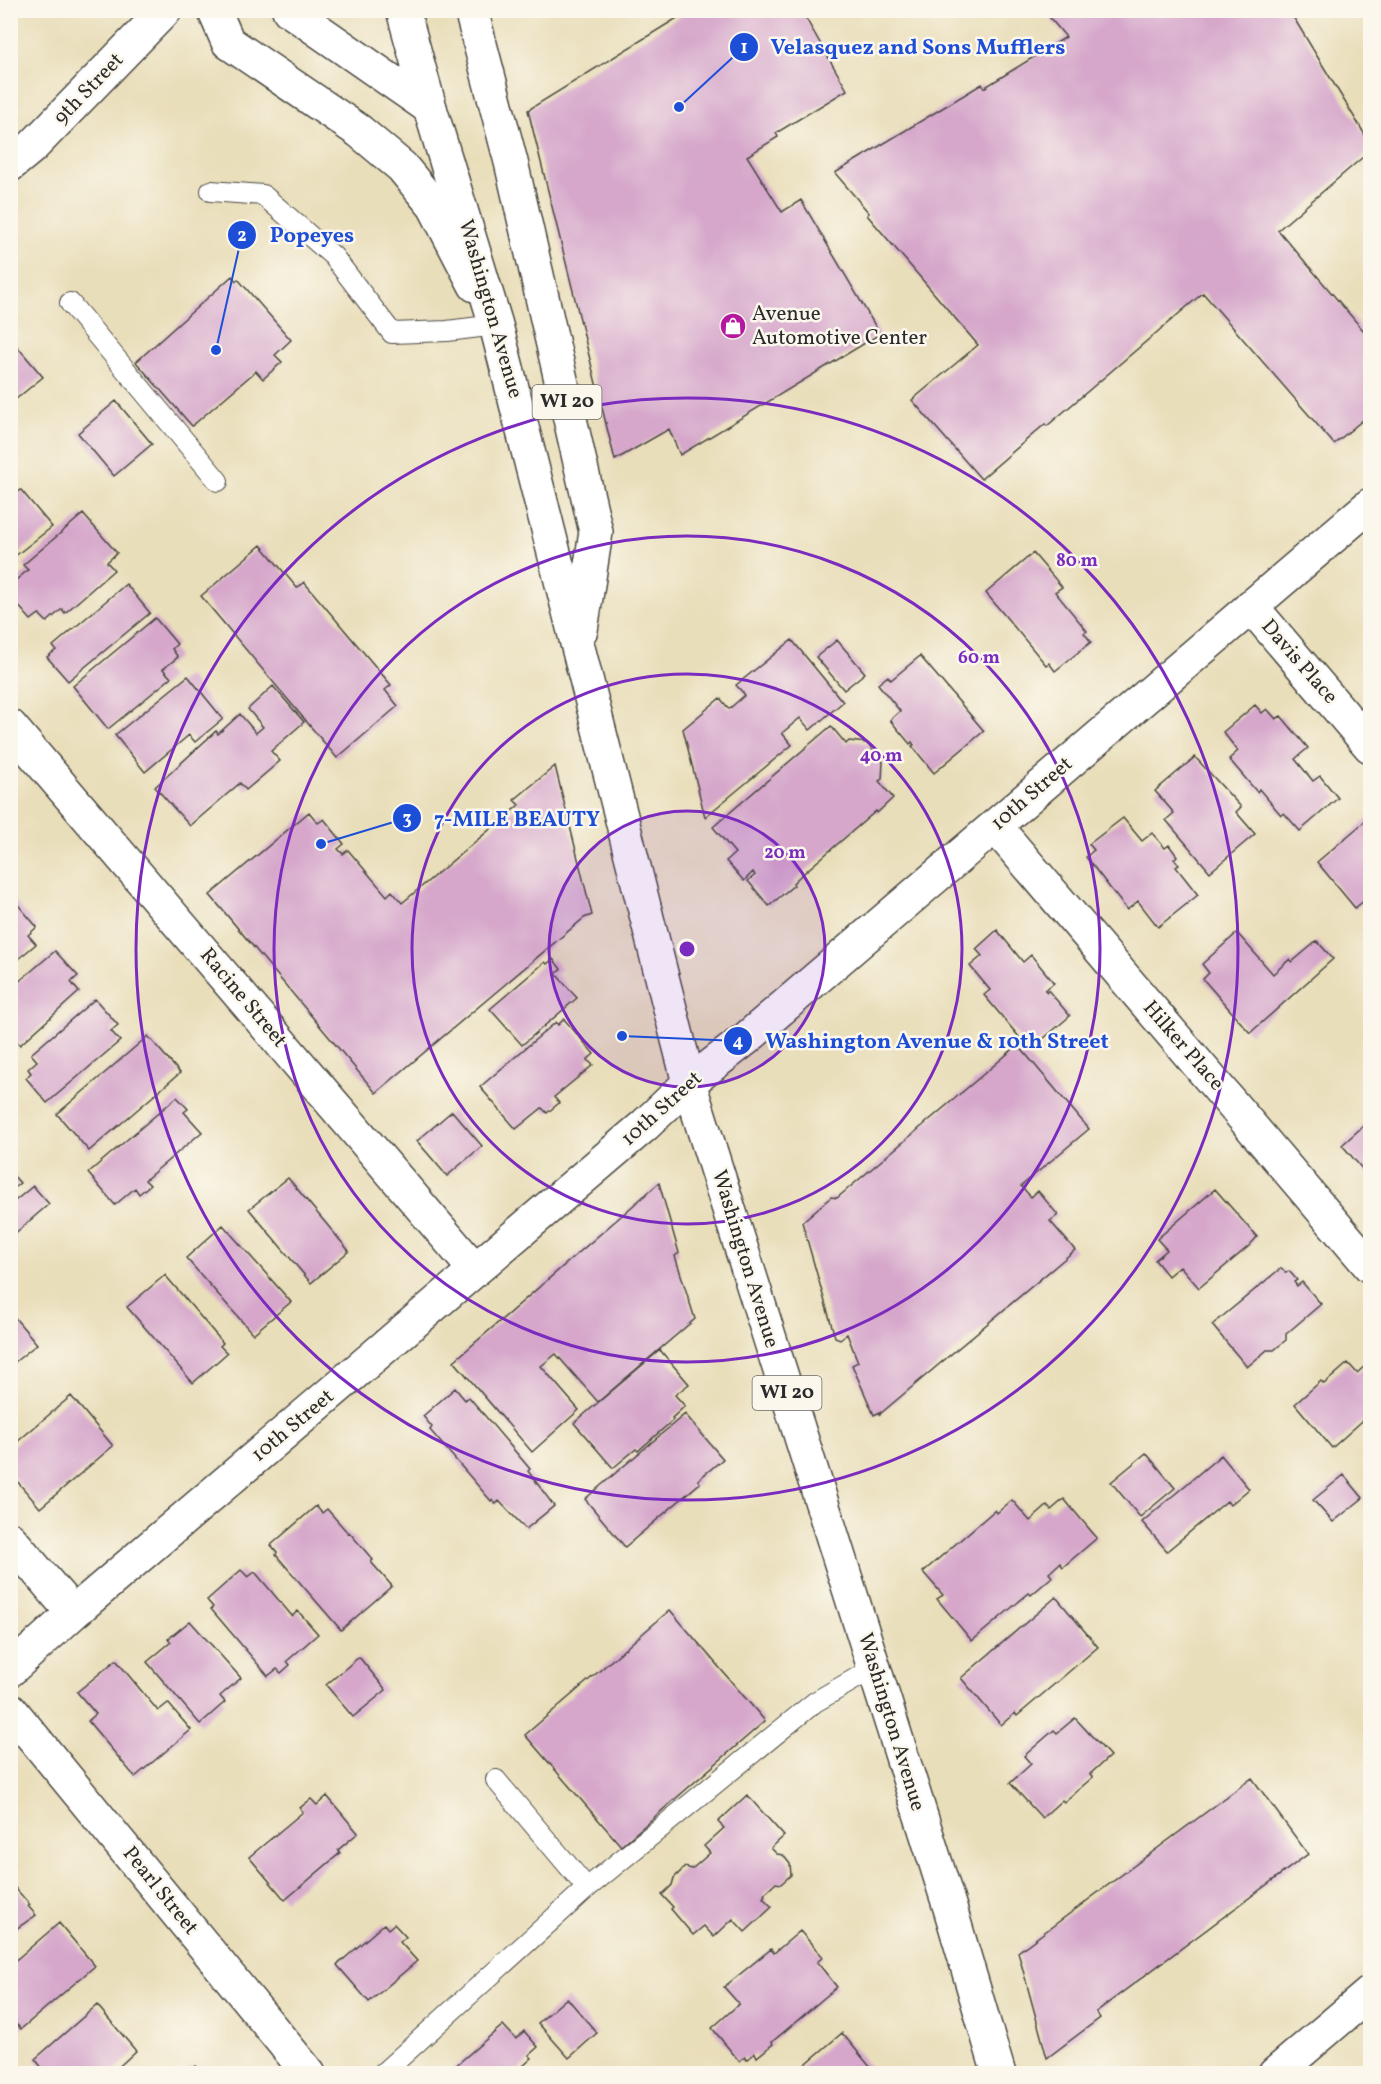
<svg xmlns="http://www.w3.org/2000/svg" width="1381" height="2084" font-family="Vollkorn,serif">
<style>
.building{fill:#d6a7cb}
.lines{fill:none;stroke-linecap:round;stroke-linejoin:round}
.lane-casing{stroke:#484640;stroke-width:22}
.street-casing{stroke:#484640;stroke-width:36}
.secondary-casing{stroke:#484640;stroke-width:36}
.primary-casing{stroke:#484640;stroke-width:36}
.lane{stroke:#fff;stroke-width:20}
.street{stroke:#fff;stroke-width:33}
.secondary{stroke:#fff;stroke-width:33}
.primary{stroke:#fff;stroke-width:33}
.ring{fill:none;stroke:#7b2cbf;stroke-width:3}
.labels{text-anchor:middle;dominant-baseline:central;stroke-width:5;stroke-linejoin:round;paint-order:stroke}
.shield{fill:#fbf7ec;stroke:#696865;stroke-width:1.5}
.shield-label{font-size:20px;font-weight:bold;fill:#2b2b2b}
.street-label{font-size:21px;fill:#2b2b2b;stroke:#fbf7ec}
.poi-label{font-size:21px;fill:#2b2b2b;stroke:#fbf7ec;text-anchor:start}
.centre{fill:#7b2cbf;stroke:#fbf7ec;stroke-width:3}
.ring-label{font-size:18px;text-anchor:middle;font-weight:bold;fill:#7b2cbf;stroke:#fbf7ec;stroke-width:5;stroke-linejoin:round;paint-order:stroke}
.leader{fill:none;stroke:#1d4ed8;stroke-width:2}
.callout-dot{fill:#1d4ed8;stroke:#fbf7ec;stroke-width:2}
.mark-label{font-size:18px;text-anchor:middle;font-weight:bold;fill:#fff}
.callout-label{font-size:22px;text-anchor:middle;font-weight:bold;fill:#1d4ed8;stroke:#fbf7ec;stroke-width:5;stroke-linejoin:round;paint-order:stroke}
</style>
<rect width="100%" height="100%" fill="#fbf7ec"/>
<filter id="ink" filterUnits="userSpaceOnUse"><feTurbulence type="fractalNoise" baseFrequency=".0167" numOctaves="2"/><feDisplacementMap in="SourceGraphic" scale="12" xChannelSelector="R" yChannelSelector="G"/><feConvolveMatrix kernelMatrix="1 2 1 2 8 2 1 2 1" color-interpolation-filters="sRGB"/></filter>
<filter id="wash" filterUnits="userSpaceOnUse"><feTurbulence type="fractalNoise" baseFrequency=".008" numOctaves="4" result="noise"/><feDisplacementMap in="SourceGraphic" scale="24" xChannelSelector="R" yChannelSelector="G"/><feGaussianBlur stdDeviation="1.35" result="paint"/><feColorMatrix in="noise" values="0 0 0 0 0 0 0 0 0 0 0 0 0 0 0 0 0 1.4 0 .05"/><feComposite in="paint" operator="in"/></filter>
<g filter="url(#wash)">
<rect width="100%" height="100%" fill="#e9deba"/>
<g id="blocks">
<path class="building" d="M 690,10 L 801,10 L 847,90 L 776,133 L 778,137 L 747,156 L 782,212 L 801,200 L 880,334 L 680,455 L 669,429 L 615,460 L 528,110 Z
M 1059,10 L 1289,10 L 1370,143 L 1370,151 L 1278,230 L 1363,330 L 1370,324 L 1370,414 L 1334,444 L 1203,293 L 1047,426 L 1045,424 L 981,479 L 912,400 L 978,345 L 867,215 L 869,213 L 835,173 L 982,84 L 984,88 L 1066,37 L 1050,18 Z
M 232,276 L 236,281 L 238,279 L 291,340 L 275,355 L 282,362 L 263,379 L 256,371 L 192,426 L 136,362 Z
M 10,338 L 43,377 L 10,404 Z
M 116,401 L 152,444 L 114,476 L 78,433 Z
M 21,490 L 52,527 L 10,560 L 10,498 Z
M 83,514 L 117,553 L 107,562 L 114,570 L 65,613 L 62,609 L 47,622 L 39,614 L 31,620 L 10,596 L 10,585 L 28,570 L 23,565 Z
M 261,545 L 297,588 L 304,582 L 391,685 L 385,690 L 398,706 L 337,758 L 201,596 Z
M 1033,553 L 1062,587 L 1055,592 L 1087,631 L 1084,633 L 1091,642 L 1055,671 L 1049,663 L 1046,665 L 986,593 Z
M 126,584 L 150,613 L 68,681 L 47,657 L 56,650 L 53,646 Z
M 155,618 L 177,644 L 172,649 L 178,657 L 163,669 L 171,678 L 108,729 L 73,686 Z
M 792,640 L 843,702 L 810,730 L 800,718 L 782,733 L 792,745 L 705,817 L 683,729 L 720,698 L 729,709 L 745,695 L 736,685 Z
M 837,640 L 865,673 L 844,690 L 816,657 Z
M 920,656 L 984,731 L 934,773 L 912,746 L 914,745 L 912,742 L 910,744 L 890,720 L 900,711 L 878,684 L 888,676 L 891,680 Z
M 188,676 L 223,719 L 195,742 L 189,735 L 145,772 L 115,735 Z
M 273,686 L 304,722 L 271,751 L 280,761 L 246,790 L 240,783 L 190,826 L 155,787 L 216,731 L 218,734 L 240,714 L 256,733 L 263,727 L 248,709 Z
M 1255,705 L 1262,713 L 1267,709 L 1276,719 L 1281,716 L 1308,748 L 1295,759 L 1313,781 L 1320,776 L 1338,798 L 1300,831 L 1284,813 L 1281,815 L 1259,789 L 1257,792 L 1229,759 L 1238,751 L 1223,732 Z
M 831,726 L 846,744 L 849,741 L 867,743 L 883,762 L 882,779 L 879,781 L 893,798 L 877,813 L 876,811 L 798,878 L 793,883 L 794,885 L 769,906 L 748,881 L 755,875 L 753,872 L 744,881 L 726,861 L 735,853 L 713,827 Z
M 1195,757 L 1241,807 L 1236,812 L 1255,834 L 1210,872 L 1166,820 L 1174,813 L 1155,791 Z
M 555,766 L 592,915 L 584,918 L 376,1093 L 210,895 L 309,812 L 318,823 L 324,819 L 344,844 L 338,849 L 343,854 L 348,850 L 387,896 L 392,891 L 402,903 L 519,805 L 514,800 Z
M 1370,817 L 1370,896 L 1355,908 L 1317,862 Z
M 1123,818 L 1142,841 L 1152,833 L 1165,848 L 1169,845 L 1177,856 L 1174,859 L 1179,865 L 1176,867 L 1198,895 L 1158,927 L 1138,901 L 1127,910 L 1086,857 L 1094,850 L 1089,844 Z
M 13,899 L 37,927 L 28,935 L 36,944 L 10,966 L 10,901 Z
M 997,930 L 1023,962 L 1031,955 L 1054,983 L 1045,990 L 1047,992 L 1048,990 L 1070,1016 L 1030,1050 L 984,995 L 990,990 L 970,966 L 982,956 L 976,949 Z
M 1237,933 L 1273,974 L 1290,959 L 1292,962 L 1317,941 L 1333,959 L 1250,1033 L 1203,979 L 1209,973 L 1202,964 Z
M 55,951 L 78,976 L 71,982 L 79,992 L 20,1045 L 13,1037 L 10,1040 L 10,989 Z
M 553,959 L 561,969 L 556,974 L 577,998 L 522,1045 L 490,1009 L 545,962 L 547,964 Z
M 95,999 L 118,1025 L 111,1031 L 120,1041 L 47,1103 L 26,1078 L 31,1073 L 28,1069 L 37,1061 L 31,1054 Z
M 564,1019 L 594,1054 L 587,1060 L 593,1065 L 554,1097 L 559,1103 L 547,1113 L 542,1108 L 516,1129 L 480,1087 L 556,1022 L 558,1025 Z
M 148,1036 L 180,1073 L 89,1151 L 57,1114 Z
M 1018,1045 L 1089,1129 L 1021,1186 L 1031,1197 L 1038,1191 L 1058,1215 L 1050,1221 L 1075,1250 L 880,1414 L 880,1412 L 874,1415 L 852,1365 L 858,1362 L 847,1334 L 840,1339 L 835,1337 L 802,1222 L 831,1197 L 837,1198 Z
M 177,1097 L 188,1109 L 184,1112 L 202,1132 L 145,1180 L 150,1185 L 139,1194 L 135,1188 L 115,1205 L 88,1173 Z
M 452,1111 L 482,1146 L 447,1176 L 417,1141 Z
M 1370,1120 L 1370,1178 L 1342,1145 Z
M 10,1172 L 20,1183 L 10,1191 Z
M 288,1178 L 349,1251 L 311,1283 L 249,1209 Z
M 659,1183 L 679,1253 L 675,1256 L 695,1319 L 598,1402 L 556,1354 L 541,1366 L 579,1410 L 532,1452 L 454,1361 Z
M 33,1186 L 49,1204 L 12,1236 L 10,1233 L 10,1205 Z
M 1215,1189 L 1257,1237 L 1249,1246 L 1199,1288 L 1180,1266 L 1168,1276 L 1155,1260 L 1167,1250 L 1157,1239 Z
M 223,1225 L 291,1302 L 253,1334 L 186,1258 Z
M 1281,1268 L 1286,1273 L 1289,1271 L 1297,1280 L 1294,1282 L 1297,1286 L 1302,1282 L 1321,1304 L 1286,1334 L 1286,1340 L 1274,1350 L 1267,1350 L 1247,1367 L 1212,1325 Z
M 165,1275 L 223,1343 L 220,1346 L 227,1353 L 193,1383 L 127,1307 Z
M 10,1312 L 37,1344 L 10,1366 Z
M 660,1350 L 689,1384 L 675,1395 L 685,1406 L 672,1418 L 673,1420 L 638,1451 L 636,1449 L 613,1468 L 574,1423 Z
M 1348,1363 L 1357,1373 L 1366,1365 L 1370,1370 L 1370,1414 L 1332,1448 L 1295,1404 L 1321,1381 L 1324,1384 Z
M 455,1388 L 465,1400 L 469,1397 L 530,1469 L 528,1471 L 554,1506 L 526,1529 L 499,1501 L 496,1504 L 492,1500 L 491,1501 L 430,1430 L 432,1427 L 423,1416 Z
M 71,1396 L 113,1446 L 40,1508 L 10,1473 L 10,1448 Z
M 685,1414 L 723,1459 L 698,1480 L 700,1483 L 625,1547 L 585,1499 Z
M 1146,1453 L 1175,1488 L 1140,1517 L 1111,1482 Z
M 1221,1455 L 1249,1489 L 1230,1505 L 1227,1501 L 1167,1551 L 1142,1522 Z
M 1344,1475 L 1363,1498 L 1333,1522 L 1313,1500 Z
M 1064,1499 L 1097,1538 L 1063,1567 L 1060,1563 L 1049,1573 L 1052,1577 L 1031,1595 L 1029,1593 L 972,1641 L 937,1599 L 943,1595 L 923,1572 L 995,1510 L 997,1513 L 1012,1500 L 1030,1521 L 1047,1506 L 1051,1510 Z
M 316,1506 L 322,1513 L 327,1509 L 348,1533 L 349,1532 L 373,1560 L 371,1562 L 392,1586 L 341,1630 L 276,1555 L 277,1552 L 271,1545 Z
M 241,1570 L 248,1577 L 255,1572 L 292,1616 L 298,1611 L 318,1634 L 287,1661 L 290,1665 L 281,1673 L 277,1669 L 268,1676 L 211,1609 L 213,1607 L 207,1600 Z
M 1056,1597 L 1098,1647 L 1017,1716 L 1015,1713 L 1001,1725 L 961,1678 Z
M 670,1610 L 765,1721 L 621,1846 L 525,1735 Z
M 190,1621 L 241,1678 L 220,1696 L 225,1702 L 200,1724 L 147,1662 L 171,1642 L 168,1639 Z
M 359,1657 L 386,1690 L 353,1717 L 326,1685 Z
M 116,1660 L 158,1711 L 168,1703 L 191,1730 L 135,1777 L 88,1721 L 96,1714 L 77,1692 Z
M 1075,1718 L 1110,1756 L 1090,1774 L 1093,1777 L 1064,1802 L 1062,1800 L 1042,1818 L 1010,1783 L 1031,1764 L 1024,1756 L 1054,1730 L 1057,1733 Z
M 1252,1778 L 1308,1854 L 1096,2012 L 1100,2018 L 1047,2058 L 1018,1952 Z
M 747,1795 L 784,1836 L 771,1848 L 777,1854 L 783,1855 L 790,1864 L 791,1875 L 781,1884 L 776,1883 L 764,1894 L 765,1895 L 763,1898 L 772,1907 L 745,1932 L 733,1919 L 714,1937 L 704,1926 L 693,1935 L 671,1909 L 673,1907 L 662,1895 L 672,1885 L 674,1878 L 685,1867 L 692,1869 L 710,1853 L 704,1846 L 724,1828 L 718,1822 Z
M 327,1796 L 358,1833 L 338,1850 L 340,1853 L 285,1900 L 249,1857 L 303,1812 L 300,1808 L 311,1799 L 317,1805 Z
M 10,1882 L 30,1905 L 28,1906 L 36,1915 L 10,1933 Z
M 59,1923 L 95,1966 L 21,2029 L 10,2018 L 10,1965 Z
M 384,1924 L 388,1929 L 394,1924 L 406,1937 L 400,1942 L 417,1961 L 369,2002 L 337,1965 Z
M 800,1931 L 823,1957 L 817,1962 L 837,1987 L 772,2042 L 773,2044 L 757,2057 L 755,2053 L 747,2060 L 745,2057 L 739,2061 L 712,2028 L 739,2004 L 724,1987 L 771,1949 L 774,1953 Z
M 567,1998 L 597,2033 L 569,2058 L 538,2023 Z
M 97,2005 L 136,2051 L 111,2074 L 47,2074 L 35,2059 Z
M 503,2025 L 516,2039 L 524,2031 L 538,2047 L 529,2055 L 532,2058 L 514,2074 L 458,2074 L 453,2068 Z
M 842,2033 L 876,2074 L 794,2074 Z
M 196,2066 L 202,2074 L 182,2074 L 190,2067 L 192,2069 Z"/>
</g>
</g>
<g filter="url(#ink)">
<use href="#blocks" fill-opacity="0" stroke="#484640" stroke-width="1.5"/>
<g class="lines">
<defs>
<path id="lane" d="M 211,191 L 263,195 L 333,256 L 392,333 L 447,331 L 496,325
M 70,303 L 218,481
M 496,1780 L 587,1888
M 382,2074 L 587,1888 L 815,1702 L 874,1668"/>
<path id="street" d="M 10,165 L 33,146 L 165,10
M 1251,606 L 1370,746
M 10,726 L 475,1270
M 995,826 L 1370,1266
M 10,1539 L 73,1613
M 10,1670 L 73,1613 L 645,1125 L 689,1083 L 747,1038 L 1370,505
M 10,1709 L 309,2074
M 1275,2074 L 1370,1993"/>
<path id="secondary" d="M 214,10 L 228,42 L 359,131 L 402,167 L 434,206 L 475,285
M 289,10 L 430,108"/>
<path id="primary" d="M 403,10 L 430,108 L 496,325 L 689,1083 L 950,1908 L 999,2074
M 471,10 L 511,162 L 596,532 L 581,630"/>
</defs>
<use href="#lane" class="lane-casing"/>
<use href="#street" class="street-casing"/>
<use href="#secondary" class="secondary-casing"/>
<use href="#primary" class="primary-casing"/>
<use href="#lane" class="lane"/>
<use href="#street" class="street"/>
<use href="#secondary" class="secondary"/>
<use href="#primary" class="primary"/>
</g>
</g>
<circle cx="687" cy="949" r="138" fill="#7b2cbf" fill-opacity=".12"/>
<g class="ring">
<circle cx="687" cy="949" r="138"/>
<circle cx="687" cy="949" r="275"/>
<circle cx="687" cy="949" r="413"/>
<circle cx="687" cy="949" r="551"/>
</g>
<defs>
<symbol id="shop-disc" viewBox="-11 -11 22 22"><circle r="9.5" fill="#b5179e" stroke="#fbf7ec"/><path d="M-5-2.5h2.3a2.7 3.5 0 0 1 5.4 0H5L5.5 6h-11ZM-1.5-2.5h3a1.5 2.3 0 0 0-3 0Z" fill="#fff"/></symbol>
</defs>
<g fill-rule="evenodd">
<use href="#shop-disc" x="718" y="311" width="30" height="30"/>
</g>
<g class="labels">
<g class="shield">
<rect x="532.5" y="385" width="69" height="34" rx="4.5"/>
<rect x="752.5" y="1376" width="69" height="34" rx="4.5"/>
</g>
<g class="shield-label">
<text x="567" y="402">WI 20</text>
<text x="787" y="1393">WI 20</text>
</g>
<g class="street-label">
<text transform="translate(89 89) rotate(-46)">9th Street</text>
<text transform="translate(490 309) rotate(74)">Washington Avenue</text>
<text transform="translate(1299 662) rotate(49)">Davis Place</text>
<text transform="translate(1032 794) rotate(-41)">10th Street</text>
<text transform="translate(243 998) rotate(50)">Racine Street</text>
<text transform="translate(1183 1046) rotate(49)">Hilker Place</text>
<text transform="translate(662 1109) rotate(-42)">10th Street</text>
<text transform="translate(745 1259) rotate(73)">Washington Avenue</text>
<text transform="translate(293 1426) rotate(-40)">10th Street</text>
<text transform="translate(891 1722) rotate(73)">Washington Avenue</text>
<text transform="translate(160 1891) rotate(51)">Pearl Street</text>
</g>
<g class="poi-label">
<text x="752" y="314">Avenue<tspan x="752" dy="24">Automotive Center</tspan></text>
</g>
</g>
<circle cx="687" cy="949" r="9" class="centre"/>
<g class="ring-label">
<text x="1077" y="566">80 m</text>
<text x="979" y="663">60 m</text>
<text x="881" y="761">40 m</text>
<text x="785" y="858">20 m</text>
</g>
<path class="leader" d="M679 107L744 47M216 350L242 235M321 844L407 818M622 1036L738 1041"/>
<g class="callout-dot">
<circle cx="679" cy="107" r="6"/>
<circle cx="216" cy="350" r="6"/>
<circle cx="321" cy="844" r="6"/>
<circle cx="622" cy="1036" r="6"/>
<circle cx="744" cy="47" r="15"/>
<circle cx="242" cy="235" r="15"/>
<circle cx="407" cy="818" r="15"/>
<circle cx="738" cy="1041" r="15"/>
</g>
<g class="mark-label">
<text x="744" y="53">1</text>
<text x="242" y="241">2</text>
<text x="407" y="824">3</text>
<text x="738" y="1047">4</text>
</g>
<g class="callout-label">
<text x="918" y="54">Velasquez and Sons Mufflers</text>
<text x="312" y="242">Popeyes</text>
<text x="517" y="826">7-MILE BEAUTY</text>
<text x="937" y="1048">Washington Avenue &amp; 10th Street</text>
</g>
<rect width="1381" height="2084" fill="none" stroke="#fbf7ec" stroke-width="36"/>
</svg>
